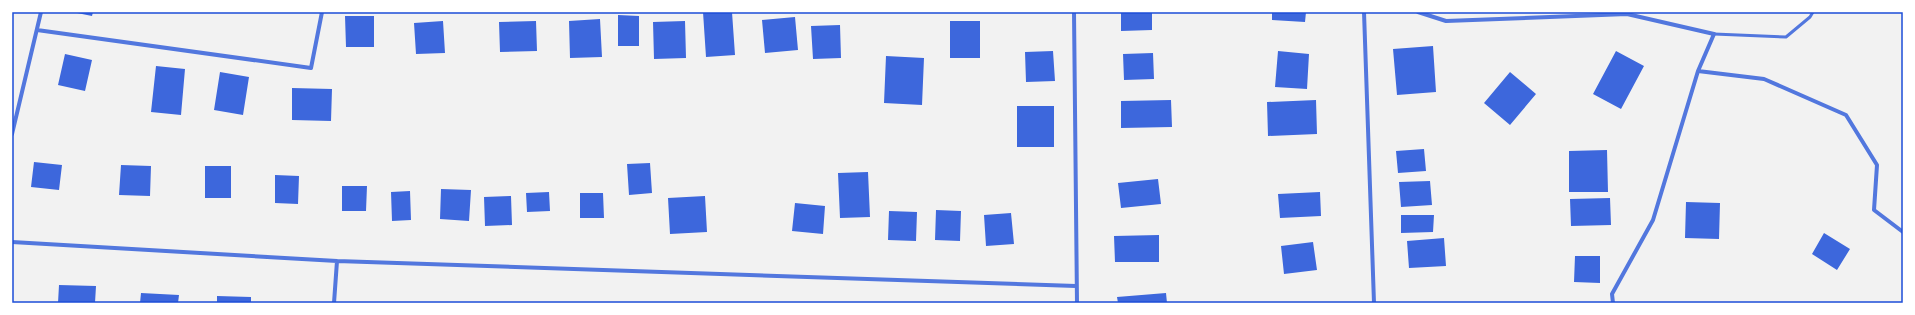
<svg xmlns="http://www.w3.org/2000/svg" width="1915" height="315" font-family="'PT Sans Narrow',sans-serif">
<style>
.building{fill:#3d67dc}
.lines{fill:none;stroke-linecap:round;stroke-linejoin:round}
.service{stroke:#5277de;stroke-width:3}
.minor{stroke:#5277de;stroke-width:4}
.neatline{fill:none;stroke:#1d4ed8;stroke-width:1.5}
</style>
<rect width="100%" height="100%" fill="#f2f2f2"/>
<path class="building" d="M 72,12 L 93,12 L 92,16 Z
M 703,12 L 732,12 L 735,55 L 706,57 Z
M 1121,12 L 1152,12 L 1152,30 L 1121,31 Z
M 1272,12 L 1306,12 L 1305,22 L 1272,20 Z
M 618,15 L 639,16 L 639,46 L 618,46 Z
M 345,16 L 374,16 L 374,47 L 346,47 Z
M 795,17 L 798,50 L 765,53 L 762,20 Z
M 600,19 L 602,57 L 570,58 L 569,21 Z
M 443,21 L 445,53 L 416,54 L 414,23 Z
M 536,21 L 537,51 L 500,52 L 499,22 Z
M 685,21 L 686,58 L 654,59 L 653,22 Z
M 950,21 L 980,21 L 980,58 L 950,58 Z
M 840,25 L 841,58 L 813,59 L 811,26 Z
M 1433,46 L 1436,92 L 1397,95 L 1393,49 Z
M 1053,51 L 1055,81 L 1026,82 L 1025,52 Z
M 1278,51 L 1309,54 L 1307,89 L 1275,87 Z
M 1616,51 L 1644,66 L 1621,109 L 1593,94 Z
M 1153,53 L 1154,79 L 1124,80 L 1123,54 Z
M 65,54 L 92,60 L 85,91 L 58,85 Z
M 886,56 L 924,58 L 922,105 L 884,103 Z
M 156,66 L 185,69 L 181,115 L 151,112 Z
M 220,72 L 249,77 L 243,115 L 214,110 Z
M 1510,72 L 1536,94 L 1510,125 L 1484,103 Z
M 292,88 L 332,89 L 331,121 L 292,120 Z
M 1171,100 L 1172,127 L 1121,128 L 1121,101 Z
M 1316,100 L 1317,134 L 1268,136 L 1267,102 Z
M 1017,106 L 1054,106 L 1054,147 L 1017,147 Z
M 1424,149 L 1426,171 L 1398,173 L 1396,151 Z
M 1607,150 L 1608,192 L 1569,192 L 1569,151 Z
M 34,162 L 62,165 L 59,190 L 31,187 Z
M 650,163 L 652,193 L 629,195 L 627,164 Z
M 121,165 L 151,166 L 150,196 L 119,195 Z
M 205,166 L 231,166 L 231,198 L 205,198 Z
M 868,172 L 870,217 L 840,218 L 838,173 Z
M 275,175 L 299,176 L 298,204 L 275,203 Z
M 1158,179 L 1161,204 L 1121,208 L 1118,183 Z
M 1430,181 L 1432,205 L 1401,207 L 1399,182 Z
M 342,186 L 367,186 L 366,211 L 342,211 Z
M 441,189 L 471,190 L 469,221 L 440,219 Z
M 410,191 L 411,220 L 392,221 L 391,192 Z
M 549,192 L 550,211 L 527,212 L 526,193 Z
M 1320,192 L 1321,216 L 1280,218 L 1278,194 Z
M 580,193 L 603,193 L 604,218 L 580,218 Z
M 511,196 L 512,225 L 485,226 L 484,197 Z
M 705,196 L 707,232 L 670,234 L 668,198 Z
M 1610,198 L 1611,225 L 1571,226 L 1570,199 Z
M 1686,202 L 1720,203 L 1719,239 L 1685,238 Z
M 795,203 L 825,206 L 823,234 L 792,231 Z
M 936,210 L 961,211 L 960,241 L 935,240 Z
M 889,211 L 917,212 L 916,241 L 888,240 Z
M 1011,213 L 1014,244 L 986,246 L 984,215 Z
M 1401,215 L 1434,215 L 1433,232 L 1401,233 Z
M 1824,233 L 1850,249 L 1837,270 L 1812,254 Z
M 1159,235 L 1159,262 L 1115,262 L 1114,236 Z
M 1444,238 L 1446,266 L 1409,268 L 1407,241 Z
M 1313,242 L 1317,270 L 1284,274 L 1281,246 Z
M 1575,256 L 1600,256 L 1600,283 L 1574,282 Z
M 59,285 L 96,286 L 95,303 L 58,303 Z
M 141,293 L 179,295 L 178,303 L 140,303 Z
M 1166,293 L 1167,303 L 1118,303 L 1117,297 Z
M 217,296 L 251,297 L 251,303 L 217,303 Z"/>
<g class="lines">
<path class="service" d="M 1714,34 L 1786,37 L 1810,17 L 1813,12"/>
<path class="minor" d="M 1074,12 L 1077,303
M 1364,12 L 1374,303
M 1418,12 L 1446,21 L 1627,14 L 1714,34 L 1698,71 L 1653,220 L 1612,294 L 1613,303
M 37,30 L 311,68 L 322,12
M 1698,71 L 1764,79 L 1846,115 L 1877,165 L 1874,210 L 1903,232
M 12,134 L 41,12
M 12,242 L 337,261 L 1076,286
M 334,303 L 337,261"/>
</g>
<rect width="1915" height="315" fill="none" stroke="#ffffff" stroke-width="26"/>
<rect x="13" y="13" width="1889" height="289" class="neatline"/>
</svg>
